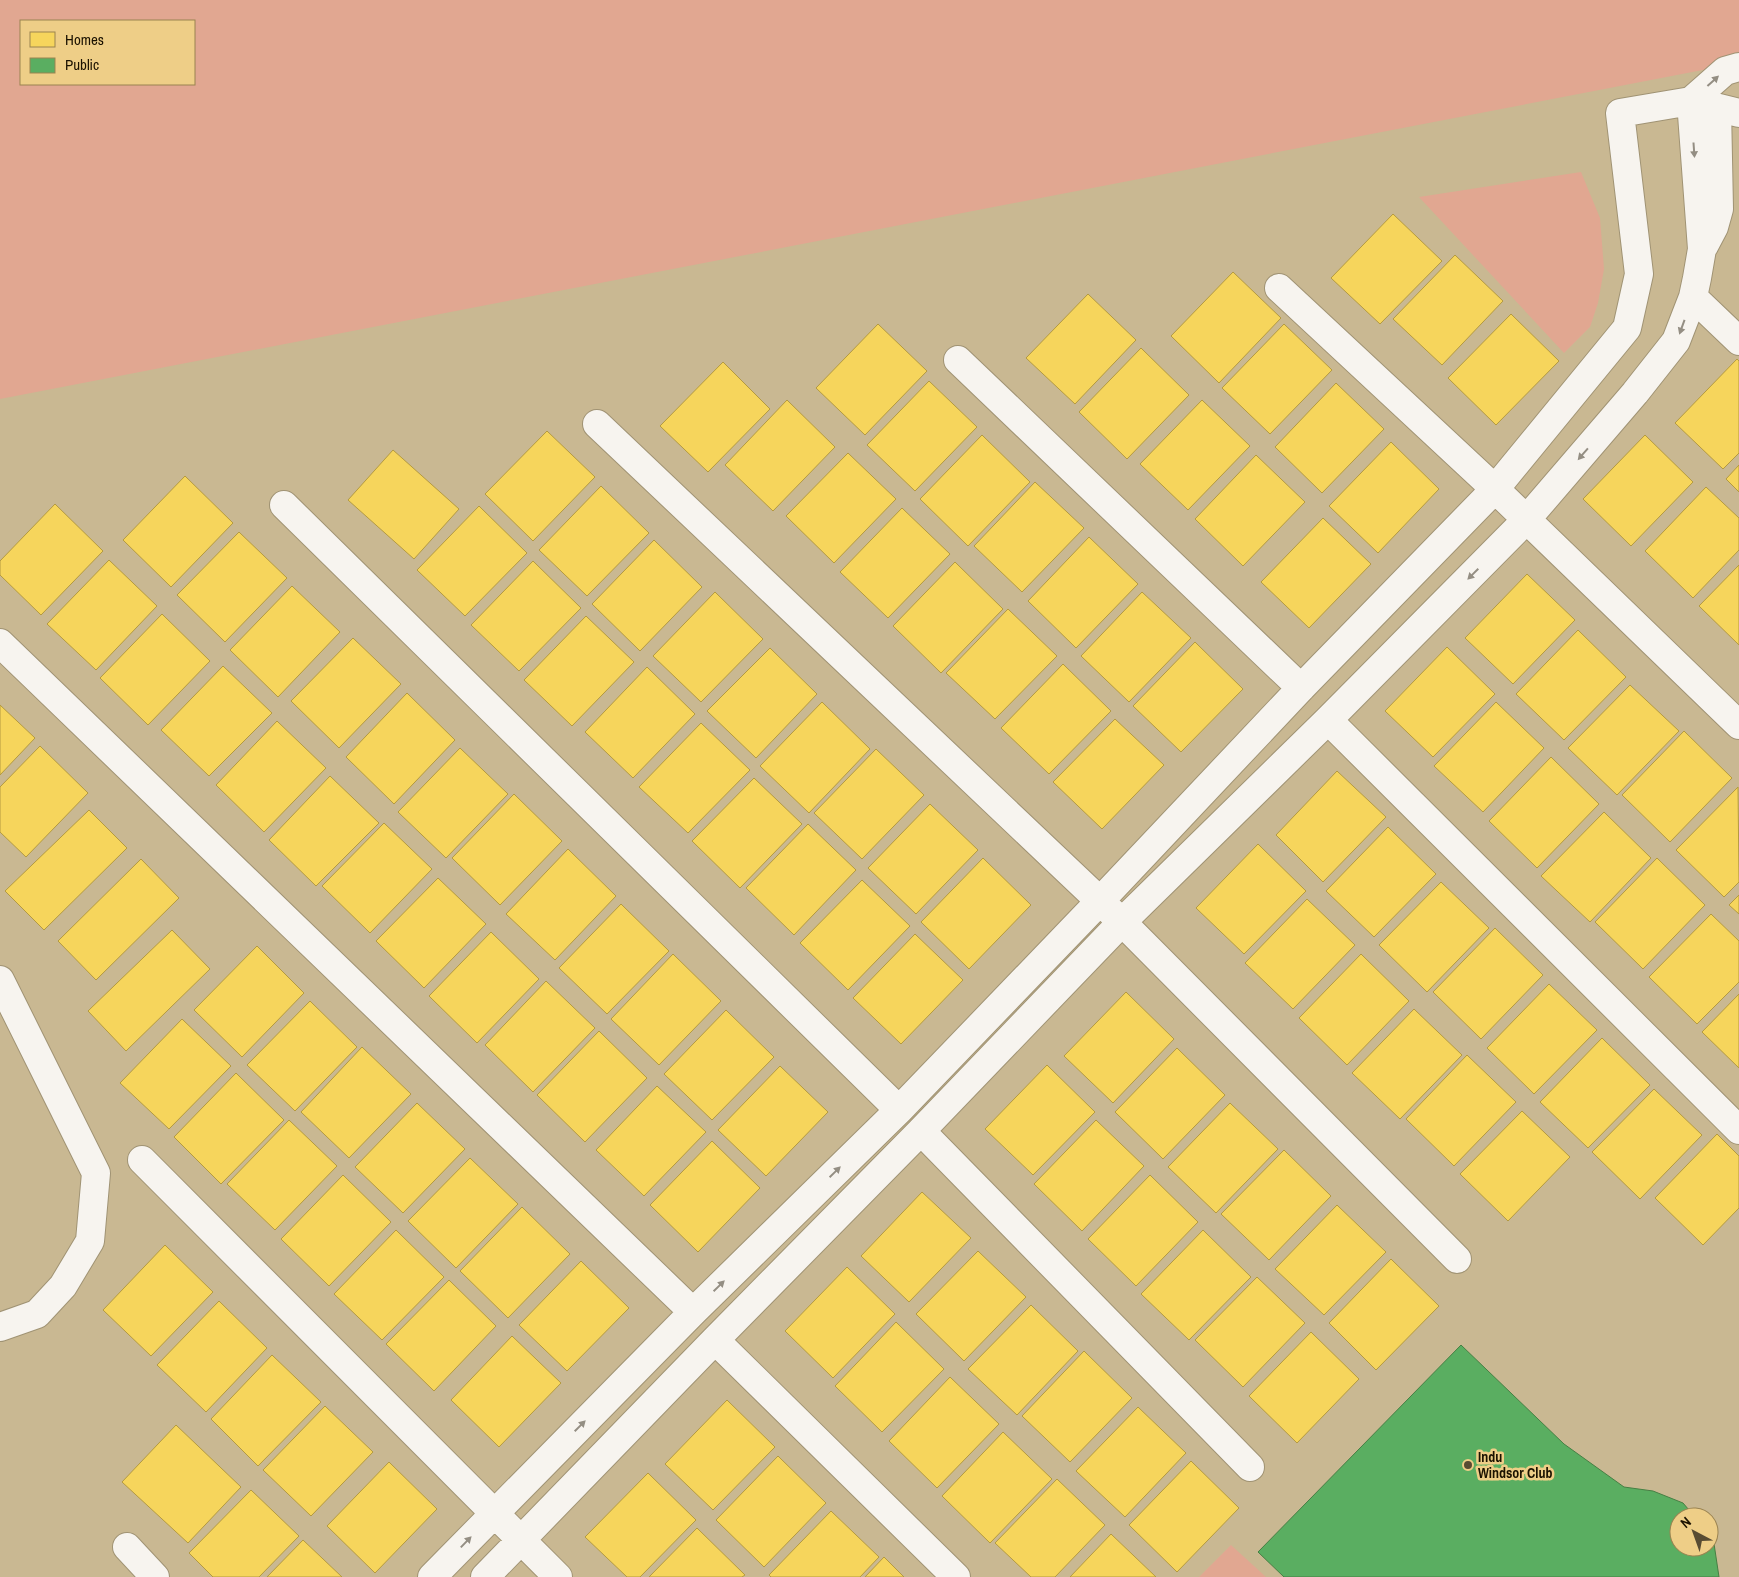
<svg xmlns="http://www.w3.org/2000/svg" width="1739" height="1577" font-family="'Archivo Narrow',sans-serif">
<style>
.green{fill:#e1a791;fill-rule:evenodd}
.homes{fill:#f6d55c;stroke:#b49a40}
.public{fill:#5aae61;stroke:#477f44}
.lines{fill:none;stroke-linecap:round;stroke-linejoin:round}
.minor-casing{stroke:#a09374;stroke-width:30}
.minor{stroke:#f7f4ef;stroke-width:28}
.oneway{fill:#948e83}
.poi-dot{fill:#584c33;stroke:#eece87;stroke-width:2}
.labels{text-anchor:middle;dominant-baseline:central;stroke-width:5;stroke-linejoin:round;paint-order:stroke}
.poi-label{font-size:14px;font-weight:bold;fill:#1b1200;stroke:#eece87;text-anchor:start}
</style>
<rect width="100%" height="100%" fill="#c9b892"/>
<path class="green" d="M 0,0 L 1739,0 L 1739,63 L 0,399 ZM 21,21 L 194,21 L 194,84 L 21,84 Z
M 1581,172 L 1600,218 L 1604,269 L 1598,303 L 1590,327 L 1564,353 L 1419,197 Z
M 1231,1545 L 1266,1577 L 1199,1577 Z"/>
<path class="homes" d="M 1393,214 L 1442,261 L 1380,324 L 1331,278 Z
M 1455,255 L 1503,301 L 1442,365 L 1393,319 Z
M 1233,272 L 1281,318 L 1219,383 L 1171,336 Z
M 1088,294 L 1136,340 L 1075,404 L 1026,358 Z
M 1511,314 L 1559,361 L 1496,425 L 1448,378 Z
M 878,324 L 927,371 L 865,435 L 816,388 Z
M 1284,324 L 1332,370 L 1270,434 L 1222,388 Z
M 1141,348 L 1189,395 L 1127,459 L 1079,412 Z
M 1737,359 L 1739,361 L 1739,453 L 1723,469 L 1675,423 Z
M 723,362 L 770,409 L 708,472 L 660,426 Z
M 929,381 L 977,427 L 915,491 L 867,445 Z
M 1336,383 L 1384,429 L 1322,493 L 1275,447 Z
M 787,400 L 835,447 L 773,511 L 725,465 Z
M 1202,400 L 1250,446 L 1188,510 L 1140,464 Z
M 547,431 L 595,477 L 533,541 L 485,494 Z
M 982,435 L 1030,482 L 968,546 L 920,499 Z
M 1645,435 L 1693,482 L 1631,546 L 1583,499 Z
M 1391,442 L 1439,489 L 1378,553 L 1329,506 Z
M 393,450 L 459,509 L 414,559 L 348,500 Z
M 848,453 L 896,499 L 834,563 L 786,516 Z
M 1256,455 L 1305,502 L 1243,566 L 1195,519 Z
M 1739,465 L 1739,492 L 1726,479 Z
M 185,476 L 233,523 L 171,587 L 123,540 Z
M 1035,482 L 1084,528 L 1022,592 L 974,546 Z
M 601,486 L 649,533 L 587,596 L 539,550 Z
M 1706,487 L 1739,518 L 1739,550 L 1693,598 L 1645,551 Z
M 55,504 L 103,551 L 41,615 L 0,575 L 0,561 Z
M 479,506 L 527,553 L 465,616 L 417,570 Z
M 902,508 L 950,554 L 888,618 L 840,572 Z
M 1323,518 L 1371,564 L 1309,628 L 1261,582 Z
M 239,532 L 287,578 L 225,642 L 177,595 Z
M 1089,537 L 1138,584 L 1076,648 L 1028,601 Z
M 654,540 L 702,587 L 640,651 L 592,604 Z
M 109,560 L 157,606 L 96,670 L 47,624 Z
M 533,561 L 581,608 L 519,671 L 471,625 Z
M 955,562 L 1003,609 L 941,673 L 893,626 Z
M 1739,565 L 1739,645 L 1699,606 Z
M 1527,574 L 1575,620 L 1513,684 L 1465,638 Z
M 292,586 L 340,632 L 278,697 L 230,650 Z
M 715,592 L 763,639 L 701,702 L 653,656 Z
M 1142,592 L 1191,638 L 1129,702 L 1081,656 Z
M 1008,609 L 1057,656 L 995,719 L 946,673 Z
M 162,614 L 210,661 L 148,725 L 100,678 Z
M 586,616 L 634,662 L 572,726 L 524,680 Z
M 1578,630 L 1626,677 L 1564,740 L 1516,694 Z
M 353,638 L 401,684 L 339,748 L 291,701 Z
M 1195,642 L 1243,689 L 1181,752 L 1133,706 Z
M 1447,647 L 1495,694 L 1433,757 L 1385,711 Z
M 770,648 L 817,694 L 756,758 L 707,711 Z
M 1063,664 L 1111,711 L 1049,774 L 1001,728 Z
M 223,666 L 272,713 L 209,776 L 161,730 Z
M 647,667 L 695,714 L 633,778 L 585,732 Z
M 1630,685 L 1679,731 L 1617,795 L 1568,748 Z
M 407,693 L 455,740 L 394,804 L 346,757 Z
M 822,702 L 870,749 L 809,813 L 760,766 Z
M 1496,702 L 1544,748 L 1483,812 L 1434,766 Z
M 0,705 L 35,738 L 0,775 Z
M 1115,719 L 1164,765 L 1102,829 L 1053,782 Z
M 277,721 L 326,768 L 264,832 L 216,785 Z
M 701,723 L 750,770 L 688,833 L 639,787 Z
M 1684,731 L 1732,778 L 1670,842 L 1622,795 Z
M 40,746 L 88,793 L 26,857 L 0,832 L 0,787 Z
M 460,748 L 508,794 L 446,858 L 398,812 Z
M 876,749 L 924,795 L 862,859 L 814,813 Z
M 1551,757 L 1599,804 L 1537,868 L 1489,821 Z
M 1337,771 L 1386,817 L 1323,882 L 1276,835 Z
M 330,776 L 379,823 L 316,886 L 269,840 Z
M 754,778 L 802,824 L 740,888 L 692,841 Z
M 1738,787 L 1739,882 L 1724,897 L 1676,850 Z
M 514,794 L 562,841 L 500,905 L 452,858 Z
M 930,804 L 978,850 L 916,914 L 868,868 Z
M 89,810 L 127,848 L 44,930 L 5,891 Z
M 1604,812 L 1651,858 L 1590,922 L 1541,876 Z
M 384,823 L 432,869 L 370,933 L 322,886 Z
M 808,824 L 856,870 L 794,935 L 746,888 Z
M 1388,827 L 1436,874 L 1374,937 L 1326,891 Z
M 1258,844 L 1306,891 L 1244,954 L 1196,908 Z
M 568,849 L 616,896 L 555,960 L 506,914 Z
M 983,858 L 1031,905 L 969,969 L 921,922 Z
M 1657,858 L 1705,905 L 1643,969 L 1595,922 Z
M 141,859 L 179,898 L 96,980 L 58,941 Z
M 438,878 L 486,924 L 424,988 L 376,941 Z
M 862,880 L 910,926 L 848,990 L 800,943 Z
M 1441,882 L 1489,928 L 1427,992 L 1379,945 Z
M 1739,895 L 1739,914 L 1729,905 Z
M 1307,899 L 1355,945 L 1293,1009 L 1245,963 Z
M 621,904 L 669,951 L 607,1014 L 559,968 Z
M 1711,914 L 1739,941 L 1739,982 L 1697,1024 L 1649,977 Z
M 1495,928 L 1543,975 L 1481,1039 L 1433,992 Z
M 172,930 L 210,969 L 126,1051 L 88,1011 Z
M 491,932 L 539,979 L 477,1043 L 429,996 Z
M 915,934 L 963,980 L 901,1044 L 853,998 Z
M 257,946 L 304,993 L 242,1057 L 194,1010 Z
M 673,954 L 721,1001 L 659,1065 L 611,1019 Z
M 1361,954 L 1409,1001 L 1347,1065 L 1299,1018 Z
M 546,981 L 595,1028 L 533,1092 L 485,1045 Z
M 1549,984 L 1597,1030 L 1534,1094 L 1487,1048 Z
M 1126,992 L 1174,1039 L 1113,1103 L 1064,1056 Z
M 1739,994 L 1739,1068 L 1702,1032 Z
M 310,1001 L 357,1047 L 295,1111 L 247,1065 Z
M 1414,1009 L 1462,1055 L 1400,1119 L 1352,1073 Z
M 726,1010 L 774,1057 L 712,1120 L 664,1074 Z
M 182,1019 L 231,1066 L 169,1129 L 120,1083 Z
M 599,1031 L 647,1078 L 585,1142 L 537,1095 Z
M 1602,1038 L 1650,1085 L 1588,1148 L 1540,1102 Z
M 362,1047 L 411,1094 L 349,1158 L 301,1112 Z
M 1177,1048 L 1225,1095 L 1163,1159 L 1115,1112 Z
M 1467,1055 L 1516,1102 L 1454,1166 L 1406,1119 Z
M 1047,1065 L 1095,1112 L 1033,1175 L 985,1129 Z
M 780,1066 L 828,1112 L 766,1176 L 718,1130 Z
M 236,1073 L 284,1120 L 221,1184 L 174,1137 Z
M 657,1086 L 706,1132 L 644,1196 L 596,1150 Z
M 1654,1089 L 1702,1135 L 1640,1199 L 1592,1152 Z
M 417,1103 L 465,1149 L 403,1213 L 355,1167 Z
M 1230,1103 L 1278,1149 L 1216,1213 L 1168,1167 Z
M 1522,1111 L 1570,1157 L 1508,1221 L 1460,1174 Z
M 289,1120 L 337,1166 L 275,1230 L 227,1184 Z
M 1096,1120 L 1144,1166 L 1082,1231 L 1034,1184 Z
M 1717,1134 L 1739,1156 L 1739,1208 L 1703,1245 L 1655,1198 Z
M 712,1141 L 760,1188 L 698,1252 L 650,1205 Z
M 1284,1150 L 1331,1196 L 1269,1260 L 1221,1214 Z
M 470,1158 L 518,1204 L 456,1268 L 408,1221 Z
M 343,1175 L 391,1222 L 329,1286 L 281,1239 Z
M 1150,1175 L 1198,1222 L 1136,1286 L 1088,1239 Z
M 922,1192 L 971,1238 L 909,1302 L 861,1256 Z
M 1337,1205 L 1386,1252 L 1324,1315 L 1275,1269 Z
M 522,1207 L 570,1254 L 508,1318 L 460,1271 Z
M 396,1230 L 444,1277 L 382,1340 L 334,1294 Z
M 1203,1230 L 1251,1277 L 1189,1340 L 1141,1294 Z
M 165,1245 L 213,1292 L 151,1356 L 103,1310 Z
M 978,1251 L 1026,1297 L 964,1361 L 916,1314 Z
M 1391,1259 L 1439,1306 L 1376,1370 L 1329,1323 Z
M 581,1261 L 629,1308 L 567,1371 L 519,1325 Z
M 847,1267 L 895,1314 L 833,1378 L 785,1331 Z
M 1257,1277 L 1305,1323 L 1243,1387 L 1195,1340 Z
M 449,1280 L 496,1326 L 434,1391 L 386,1344 Z
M 219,1301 L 267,1348 L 206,1412 L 157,1365 Z
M 1031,1305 L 1078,1351 L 1017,1415 L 968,1369 Z
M 896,1322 L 944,1369 L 882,1432 L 835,1386 Z
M 1311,1332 L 1359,1379 L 1297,1443 L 1249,1396 Z
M 512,1336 L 561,1383 L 499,1447 L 451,1400 Z
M 1084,1351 L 1132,1398 L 1070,1462 L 1022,1416 Z
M 272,1355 L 321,1402 L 258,1466 L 211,1419 Z
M 950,1377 L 999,1424 L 937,1488 L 889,1441 Z
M 727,1400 L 775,1447 L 713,1510 L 665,1464 Z
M 325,1406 L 373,1452 L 311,1516 L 263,1470 Z
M 1138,1407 L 1186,1453 L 1125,1517 L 1076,1471 Z
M 176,1425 L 241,1487 L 188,1543 L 122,1482 Z
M 1003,1432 L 1052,1479 L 990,1543 L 942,1496 Z
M 778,1456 L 826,1503 L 764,1567 L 716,1520 Z
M 1191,1461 L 1239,1508 L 1177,1572 L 1129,1525 Z
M 389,1462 L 437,1509 L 375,1573 L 327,1526 Z
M 648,1473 L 696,1520 L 640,1577 L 627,1577 L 585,1537 Z
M 1057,1479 L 1105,1525 L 1055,1577 L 1031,1577 L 995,1543 Z
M 251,1490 L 299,1536 L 259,1577 L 213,1577 L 189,1553 Z
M 831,1511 L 879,1557 L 860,1577 L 771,1577 L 769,1575 Z
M 697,1528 L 745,1575 L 742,1577 L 649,1577 Z
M 1111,1534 L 1156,1577 L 1070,1577 Z
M 303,1540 L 342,1577 L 267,1577 Z
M 884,1557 L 904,1577 L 865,1577 Z"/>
<path class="public" d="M 1461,1345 L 1564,1444 L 1624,1487 L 1653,1491 L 1683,1503 L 1695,1517 L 1679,1517 L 1679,1547 L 1709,1547 L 1709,1532 L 1713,1537 L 1719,1577 L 1284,1577 L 1258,1552 Z"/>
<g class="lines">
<defs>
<path id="minor" d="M 1691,101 L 1725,71 L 1739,67
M 1704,246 L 1714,227 L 1719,209 L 1717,108
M 1279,288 L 1495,489 L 1739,725
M 1693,297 L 1739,341
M 958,360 L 1301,688
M 597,424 L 1122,922 L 1457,1259
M 284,505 L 899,1110
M 0,643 L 693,1312
M 1328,720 L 1739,1130
M 0,980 L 96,1173 L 90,1241 L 63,1286 L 37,1314 L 0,1327
M 921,1131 L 1250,1467
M 142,1160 L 558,1577
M 715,1340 L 956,1577
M 127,1547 L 155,1577
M 432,1577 L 693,1312 L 899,1110 L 1100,901 L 1301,688 L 1495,489 L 1627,328 L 1639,274 L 1620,113 L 1691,101 L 1739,113
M 485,1577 L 715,1340 L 921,1131 L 1122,922 L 1328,720 L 1526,520 L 1635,393 L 1676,341 L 1693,297 L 1697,278 L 1702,249 L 1691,101"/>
</defs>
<use href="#minor" class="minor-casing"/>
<use href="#minor" class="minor"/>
</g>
<defs><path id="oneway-solid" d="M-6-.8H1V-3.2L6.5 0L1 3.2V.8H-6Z" transform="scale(1.25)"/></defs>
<g class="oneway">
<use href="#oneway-solid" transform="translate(1713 81) rotate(-42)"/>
<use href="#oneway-solid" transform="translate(1694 150) rotate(86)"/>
<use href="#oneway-solid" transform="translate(1682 327) rotate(110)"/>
<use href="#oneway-solid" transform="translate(1583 454) rotate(131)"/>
<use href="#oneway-solid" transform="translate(1473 574) rotate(135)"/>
<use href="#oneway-solid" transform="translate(835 1172) rotate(-44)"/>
<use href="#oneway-solid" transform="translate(719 1286) rotate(-44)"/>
<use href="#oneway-solid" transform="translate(580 1426) rotate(-45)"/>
<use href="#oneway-solid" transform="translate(466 1542) rotate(-46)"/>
</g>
<circle class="poi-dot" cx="1468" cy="1465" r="5"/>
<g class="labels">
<g class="poi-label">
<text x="1478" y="1457">Indu<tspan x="1478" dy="16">Windsor Club</tspan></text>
</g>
</g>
<rect x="20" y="20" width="175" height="65" fill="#eece87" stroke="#9a8351"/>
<rect x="30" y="32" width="25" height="15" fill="#f6d55c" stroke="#9a8351"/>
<text x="65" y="45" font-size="15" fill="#1b1200">Homes</text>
<rect x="30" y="58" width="25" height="15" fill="#5aae61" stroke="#9a8351"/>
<text x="65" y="70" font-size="15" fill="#1b1200">Public</text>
<g transform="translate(1694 1532) rotate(319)"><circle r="24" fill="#eece87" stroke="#9a8351"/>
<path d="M0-4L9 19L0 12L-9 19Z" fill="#584c33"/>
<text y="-8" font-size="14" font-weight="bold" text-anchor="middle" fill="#1b1200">N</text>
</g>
</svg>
